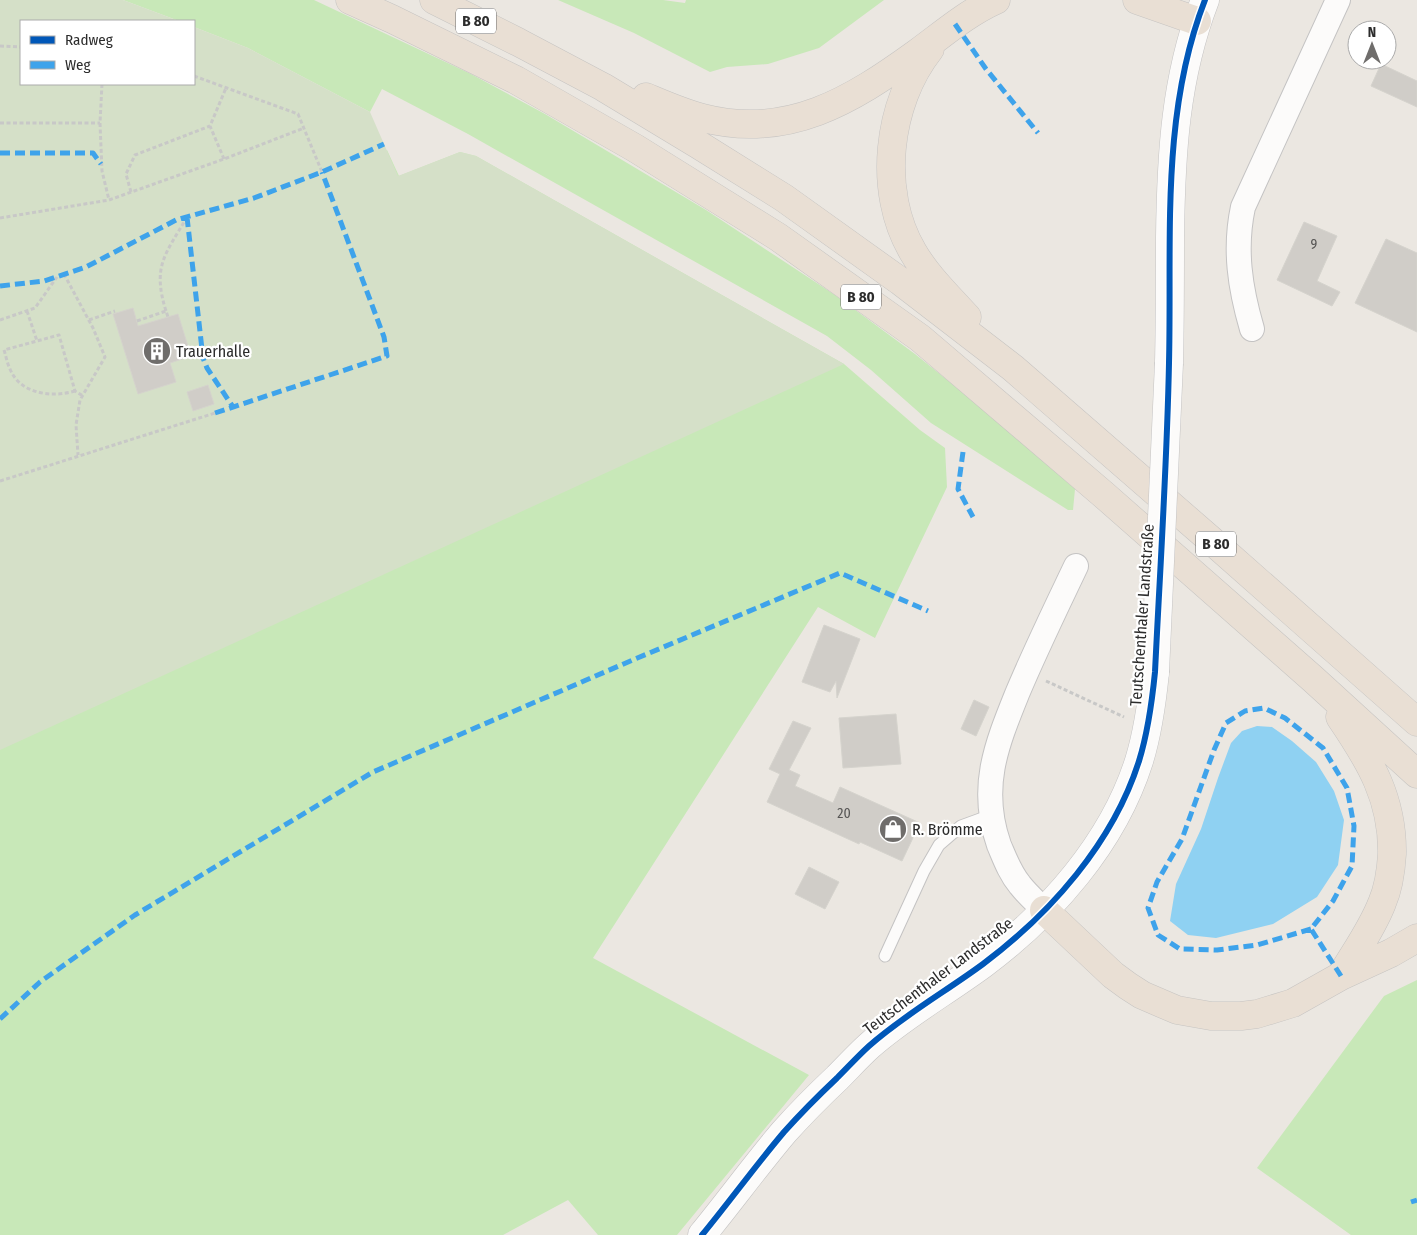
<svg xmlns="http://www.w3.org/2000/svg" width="1417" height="1235" font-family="'Fira Sans Condensed',sans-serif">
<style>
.green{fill:#c8e8b8}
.cemetery{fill:#d5e0c8}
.water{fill:#8fd1f2}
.building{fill:#d0cdc8;stroke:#d5d3cd}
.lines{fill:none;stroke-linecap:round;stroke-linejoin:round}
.lane-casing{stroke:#c4c3c3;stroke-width:13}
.street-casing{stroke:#c4c3c3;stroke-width:26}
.secondary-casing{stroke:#c4c3c3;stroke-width:29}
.highway-casing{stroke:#c6c4c2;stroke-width:29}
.path{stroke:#c8c8c7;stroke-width:3;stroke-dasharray:4 2.5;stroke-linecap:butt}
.lane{stroke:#fcfbfa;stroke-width:11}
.street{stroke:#fcfbfa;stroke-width:24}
.secondary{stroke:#fcfbfa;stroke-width:28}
.highway{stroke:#e9dfd4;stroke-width:28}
.secondary-bridge-casing{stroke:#c4c3c3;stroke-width:29;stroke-linecap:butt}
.secondary-bridge{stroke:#fcfbfa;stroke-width:28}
.quiet{stroke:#3ea3eb;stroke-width:5;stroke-dasharray:10 5;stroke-linecap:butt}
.cycleway-casing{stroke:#fff;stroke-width:9}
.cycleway{stroke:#0057b8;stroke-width:6}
.labels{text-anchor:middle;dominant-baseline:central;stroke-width:4.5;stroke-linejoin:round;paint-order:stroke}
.number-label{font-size:14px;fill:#575655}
.shield{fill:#fff;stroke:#6b6b6b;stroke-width:1}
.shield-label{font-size:15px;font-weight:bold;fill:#2c2c2c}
.poi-label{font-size:16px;fill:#2c2c2c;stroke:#fff;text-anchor:start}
.street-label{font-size:16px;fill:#2c2c2c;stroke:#fff}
</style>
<rect width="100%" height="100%" fill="#ebe7e1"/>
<path class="green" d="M 123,0 L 314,0 L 471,74 L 545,114 L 706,210 L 835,295 L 915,354 L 1023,441 L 1075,489 L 1073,510 L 1068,510 L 931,423 L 871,370 L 827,336 L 468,134 L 382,89 L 370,112 L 248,48 L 194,27 L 194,21 L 179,21 Z
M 558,0 L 663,0 L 685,3 L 686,0 L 884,0 L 819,48 L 768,64 L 727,67 L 710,72 L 634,33 Z
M 387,150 L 399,176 L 460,152 L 476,156 L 844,364 L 920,430 L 945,448 L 947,487 L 875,638 L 818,607 L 593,958 L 809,1075 L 677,1235 L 598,1235 L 568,1200 L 503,1235 L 0,1235 L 0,489 Z
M 1417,980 L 1417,1235 L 1351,1235 L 1257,1168 L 1384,996 Z"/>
<path class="cemetery" d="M 0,0 L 123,0 L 179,21 L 21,21 L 21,84 L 194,84 L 194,27 L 248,48 L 370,112 L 398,176 L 460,152 L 476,156 L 844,364 L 0,750 Z"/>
<path class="water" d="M 1257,726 L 1272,727 L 1292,741 L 1316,762 L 1334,791 L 1344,820 L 1338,865 L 1317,897 L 1273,924 L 1216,938 L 1188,935 L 1170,921 L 1176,884 L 1201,829 L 1218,778 L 1231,743 L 1242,731 Z"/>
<path class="building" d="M 1381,64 L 1417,81 L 1417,107 L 1371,86 Z
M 1304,222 L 1337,236 L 1317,281 L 1340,292 L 1332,306 L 1277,280 Z
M 1386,239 L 1417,253 L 1417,332 L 1355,303 Z
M 133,308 L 138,326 L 178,314 L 191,356 L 170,363 L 176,382 L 138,394 L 113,314 Z
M 208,385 L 214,404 L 193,411 L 187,392 Z
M 824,625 L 860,639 L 837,698 L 836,681 L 830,692 L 802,682 Z
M 974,700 L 989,707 L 976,736 L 961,729 Z
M 896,714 L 901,764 L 843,768 L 839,718 Z
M 793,721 L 811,728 L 789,770 L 800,775 L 795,786 L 833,803 L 840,787 L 920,823 L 902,861 L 860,842 L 859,844 L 767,802 L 780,774 L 769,769 Z
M 809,867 L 839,882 L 825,909 L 795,894 Z"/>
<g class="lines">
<defs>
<path id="lane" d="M 885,956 L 924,871 L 939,845 L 961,826 L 991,815"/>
<path id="street" d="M 1252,329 C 1240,288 1234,249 1243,207 L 1338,0
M 1044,910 C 1036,902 1027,894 1020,885 C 1010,873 1005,859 999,845 C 979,788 996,746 1017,694 C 1035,651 1056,608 1076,566"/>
<path id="secondary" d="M 1169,363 C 1170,321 1170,279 1170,237 C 1171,155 1175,78 1205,0
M 702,1235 C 730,1201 756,1165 784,1132 C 801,1113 819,1095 837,1078 C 848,1067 858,1056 869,1046 C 904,1015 945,992 983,964 C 1050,914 1113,843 1139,761 C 1148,732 1152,702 1155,672"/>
<path id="highway" d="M 350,0 L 392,19 L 516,80 L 635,148 L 778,237 L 920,338 L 1104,495 L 1313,679 L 1417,774
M 434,0 L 518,42 L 603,87 L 699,145 L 784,198 L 900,281 L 1013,368 L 1212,541 L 1417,722
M 1137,0 L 1197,21
M 930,49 C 887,103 877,192 913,252 C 927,276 948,296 967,317
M 646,97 C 665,105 683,113 703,118 C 788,140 852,100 917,53 C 943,34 967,13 996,0
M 1340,717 C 1370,761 1393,799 1392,854 C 1391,871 1389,887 1382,903 C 1372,929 1355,952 1341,976
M 1044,910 L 1113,975 L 1128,986 L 1142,995 L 1177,1010 L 1211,1016 L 1241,1016 L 1257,1014 L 1293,1003 L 1341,976 L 1391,953 L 1417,938"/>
</defs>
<use href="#lane" class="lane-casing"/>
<use href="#street" class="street-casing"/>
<use href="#secondary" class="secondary-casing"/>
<use href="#highway" class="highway-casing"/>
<path class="path" d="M 0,46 L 21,47
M 194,76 L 298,114 L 322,172
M 102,84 L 100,123 L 102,171 L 109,200
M 0,123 L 100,123
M 224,159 L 210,126 L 226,88
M 131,192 L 126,174 L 135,155 L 210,126
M 0,218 L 109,200 L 224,159 L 304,128
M 64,274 L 93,328 L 105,357 L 80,400 L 76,425 L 78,455
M 27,311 L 37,341
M 166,311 C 152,266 165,255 187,217
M 0,320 L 35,308 L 57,277
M 89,320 L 115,311
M 137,321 L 166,311 L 168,317
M 75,391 C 52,398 20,394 10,369 C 7,363 6,356 4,350 L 59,335 L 75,391 L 83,396
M 0,481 L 215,413
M 1046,681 L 1124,717"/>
<use href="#lane" class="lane"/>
<use href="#street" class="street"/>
<use href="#secondary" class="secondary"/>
<use href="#highway" class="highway"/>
<defs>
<path id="secondary-bridge" d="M 1155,672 L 1169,363"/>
</defs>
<use href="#secondary-bridge" class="secondary-bridge-casing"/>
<use href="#secondary-bridge" class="secondary-bridge"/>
<path class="quiet" d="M 955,24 L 986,69 L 1038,133
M 0,153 L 93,153 L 101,164
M 187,217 L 203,358 L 207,368 L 233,407
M 0,286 L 44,281 L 86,267 L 176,220 L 254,198 L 322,172 L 384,144
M 215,413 L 387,356 L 384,337 L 322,172
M 963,452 L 958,489 L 973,517
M 1311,929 L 1257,945 L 1217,950 L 1180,949 L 1158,935 L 1148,908 L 1157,882 L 1182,839 L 1214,750 L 1226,723 L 1245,711 L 1264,708 L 1285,718 L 1323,748 L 1347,788 L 1354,826 L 1352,866 L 1333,901 L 1311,929 L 1341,976
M 0,1019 L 40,982 L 135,915 L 373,772 L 635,659 L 840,573 L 928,611
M 1411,1202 L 1417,1200"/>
<defs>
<path id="cycleway" d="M 702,1235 C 730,1201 756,1165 784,1132 C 801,1113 819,1095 837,1078 C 848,1067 858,1056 869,1046 C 904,1015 945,992 983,964 C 1050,914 1113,843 1139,761 C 1148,732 1152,702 1155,672 C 1160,569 1167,466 1169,363 C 1172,241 1160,115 1205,0"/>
</defs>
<use href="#cycleway" class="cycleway-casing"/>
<use href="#cycleway" class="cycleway"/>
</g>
<defs>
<symbol id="building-disc" viewBox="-11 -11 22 22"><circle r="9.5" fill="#6f6d6b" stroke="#fff"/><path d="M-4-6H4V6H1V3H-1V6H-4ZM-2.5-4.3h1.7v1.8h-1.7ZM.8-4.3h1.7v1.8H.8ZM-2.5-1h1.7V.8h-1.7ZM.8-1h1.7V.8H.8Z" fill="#fff"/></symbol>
<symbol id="shop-disc" viewBox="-11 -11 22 22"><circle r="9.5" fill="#6f6d6b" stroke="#fff"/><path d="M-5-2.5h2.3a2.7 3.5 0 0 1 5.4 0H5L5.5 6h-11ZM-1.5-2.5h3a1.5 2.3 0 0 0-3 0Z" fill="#fff"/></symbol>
</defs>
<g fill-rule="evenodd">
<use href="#building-disc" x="141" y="335" width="32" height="32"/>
<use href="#shop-disc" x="877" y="813" width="32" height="32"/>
</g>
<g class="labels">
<g class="number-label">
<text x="1314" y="244">9</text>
<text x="844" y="813">20</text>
</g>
<g class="shield">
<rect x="456" y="8.5" width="40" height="25" rx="4"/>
<rect x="841" y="284.5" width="40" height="25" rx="4"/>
<rect x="1196" y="531.5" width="40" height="25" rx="4"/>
</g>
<g class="shield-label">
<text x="476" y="21">B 80</text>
<text x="861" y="297">B 80</text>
<text x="1216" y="544">B 80</text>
</g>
<g class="poi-label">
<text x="176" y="351">Trauerhalle</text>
<text x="912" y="829">R. Brömme</text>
</g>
<g class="street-label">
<text transform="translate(1142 615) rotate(-86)">Teutschenthaler Landstraße</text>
<text transform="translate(938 976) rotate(-37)">Teutschenthaler Landstraße</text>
</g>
</g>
<rect x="20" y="20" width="175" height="65" fill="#ffffff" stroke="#ababab"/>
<rect x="30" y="36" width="25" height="8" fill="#0057b8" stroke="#ababab"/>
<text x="65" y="45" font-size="15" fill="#2c2c2c">Radweg</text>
<rect x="30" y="61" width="25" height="8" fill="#3ea3eb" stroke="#ababab"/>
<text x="65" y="70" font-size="15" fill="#2c2c2c">Weg</text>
<g transform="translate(1372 45)"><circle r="24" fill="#ffffff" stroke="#ababab"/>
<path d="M0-4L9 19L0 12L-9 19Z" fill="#6f6d6b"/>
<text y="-8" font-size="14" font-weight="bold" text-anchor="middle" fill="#2c2c2c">N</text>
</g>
</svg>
